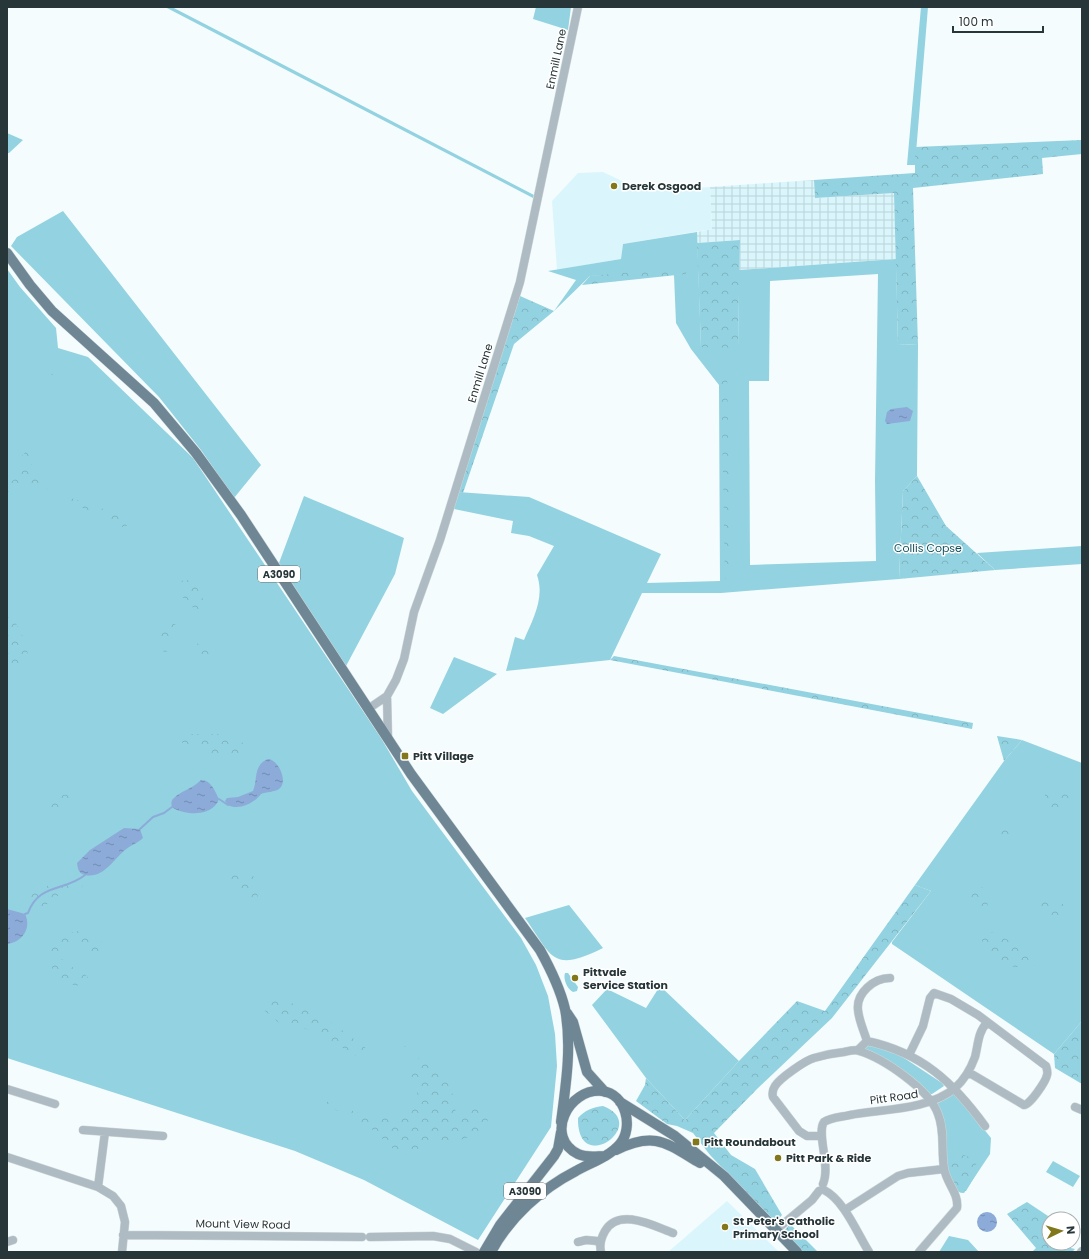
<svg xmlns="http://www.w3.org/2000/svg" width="1089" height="1259" font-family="Poppins,sans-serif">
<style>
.built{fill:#daf6fc}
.industrial{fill:url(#industrial-grid)}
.green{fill:#93d2e0;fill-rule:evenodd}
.forest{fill:url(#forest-crowns)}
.water{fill:url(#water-ripples)}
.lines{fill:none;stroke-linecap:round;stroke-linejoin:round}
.stream{stroke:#8cabd9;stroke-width:2}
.minor-casing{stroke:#cfd8da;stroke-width:9}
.major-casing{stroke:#cfd8da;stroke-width:11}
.minor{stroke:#aebbc3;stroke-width:8}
.major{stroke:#6f8695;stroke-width:10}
.poi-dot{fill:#82771b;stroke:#fff;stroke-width:1.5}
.labels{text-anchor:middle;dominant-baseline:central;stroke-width:3;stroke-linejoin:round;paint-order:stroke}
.shield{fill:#fff;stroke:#687274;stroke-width:1}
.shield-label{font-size:10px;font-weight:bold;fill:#273639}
.street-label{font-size:11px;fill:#273639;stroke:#fff}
.poi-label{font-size:11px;font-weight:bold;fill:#273639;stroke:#fff;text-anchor:start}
.park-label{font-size:11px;fill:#11505c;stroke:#fff}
</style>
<defs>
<pattern id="industrial-grid" width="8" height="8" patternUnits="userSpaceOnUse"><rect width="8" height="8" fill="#daf6fc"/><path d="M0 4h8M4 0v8" fill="none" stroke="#bbd4d9"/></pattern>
<pattern id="forest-crowns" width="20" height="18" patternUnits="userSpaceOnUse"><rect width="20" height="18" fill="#93d2e0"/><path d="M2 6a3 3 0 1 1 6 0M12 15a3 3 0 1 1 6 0" fill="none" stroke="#7fb5c1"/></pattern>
<pattern id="water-ripples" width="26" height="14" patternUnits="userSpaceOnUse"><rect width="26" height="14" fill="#8cabd9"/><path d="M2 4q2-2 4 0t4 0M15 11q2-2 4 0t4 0" fill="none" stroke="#728cb1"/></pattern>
</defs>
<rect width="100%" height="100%" fill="#f4fcfd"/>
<path class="built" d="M 603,172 L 643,191 L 710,187 L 712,229 L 623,244 L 621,259 L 557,270 L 552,201 L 578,173 Z
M 727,1201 L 779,1252 L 668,1252 Z"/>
<path class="industrial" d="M 814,180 L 815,198 L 894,193 L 896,259 L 739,270 L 740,240 L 697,243 L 697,232 L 712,229 L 710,187 Z"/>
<path class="green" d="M 165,7 L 172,7 L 534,195 L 533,198 Z
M 536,7 L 571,7 L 568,30 L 533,19 Z
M 921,7 L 928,7 L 915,165 L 907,165 Z
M 7,133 L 23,140 L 9,153 L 7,153 Z
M 63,211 L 261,465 L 234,498 L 201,450 L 159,397 L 11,246 L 17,237 Z
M 697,232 L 701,347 L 738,347 L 739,270 L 896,259 L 898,344 L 918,345 L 917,476 L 903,491 L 899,579 L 721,593 L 642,593 L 610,660 L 506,671 L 515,637 L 524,640 C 533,619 545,598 537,575 L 554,546 L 529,536 L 511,533 L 513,521 L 454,509 L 458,492 L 529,497 L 661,554 L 647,583 L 720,581 L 719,385 L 691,349 L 676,323 L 674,275 L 686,273 L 590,276 L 554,311 L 576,280 L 548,271 L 621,259 L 623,244 ZM 878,274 L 875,481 L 876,561 L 750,565 L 749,381 L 769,381 L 770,281 Z
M 7,269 L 20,287 L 56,328 L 58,348 L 88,357 L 193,458 L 381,738 L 412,791 L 521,938 L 536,965 L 548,996 L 555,1034 L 557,1066 L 551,1127 L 478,1240 L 364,1180 L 295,1151 L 7,1058 Z
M 304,496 L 404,538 L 395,574 L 345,668 L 279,563 Z
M 1082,546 L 1082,564 L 995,570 L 977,553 Z
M 454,657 L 497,674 L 443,714 L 430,708 Z
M 1022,740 L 1082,763 L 1082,1021 L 1054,1054 L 892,944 L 892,942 L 931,891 L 915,885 L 1004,761 Z
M 569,905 L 603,948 C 552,973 553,958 525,918 Z
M 565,973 L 568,973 L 578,987 L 577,991 L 573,992 C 567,989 563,979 565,973 Z
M 660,986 L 739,1061 L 685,1120 L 646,1078 L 592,1005 L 607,989 L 646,1008 Z
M 868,1043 L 895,1052 L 942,1083 L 944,1086 L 932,1094 L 928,1094 L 864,1050 Z
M 954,1092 L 991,1138 L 990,1154 L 964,1193 C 955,1193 952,1186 949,1178 L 937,1104 Z
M 1053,1161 L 1080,1176 L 1073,1187 L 1046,1172 Z
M 949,1236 L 968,1240 L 979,1252 L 939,1252 Z"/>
<path class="forest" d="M 1082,140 L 1082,154 L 1042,158 L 1043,174 L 913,188 L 918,345 L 898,344 L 894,193 L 815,198 L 814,180 L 915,173 L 915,147 Z
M 740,240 L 738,348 L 701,347 L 697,243 Z
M 687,267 L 686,274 L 582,285 L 590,276 Z
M 520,296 L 554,311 L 514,344 L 463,493 L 458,492 Z
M 721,369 L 727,369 L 731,579 L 725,579 Z
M 49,373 L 55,375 L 64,389 L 61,391 L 54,388 L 48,378 Z
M 27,450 L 33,458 L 31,469 L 33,475 L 71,498 L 115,513 L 127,525 L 125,528 L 70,502 L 45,488 L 31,483 L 27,483 L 10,492 L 7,492 L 9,483 L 17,478 L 22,456 Z
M 917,476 L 946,526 L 995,570 L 899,579 L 903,491 Z
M 190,580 C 197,588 210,601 199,610 C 189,608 182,597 178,588 L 180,581 Z
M 7,607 L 27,644 L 28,663 L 17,664 L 7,662 Z
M 170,621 L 176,625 L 175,633 L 169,651 L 164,652 L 159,646 L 159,635 Z
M 205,640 L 210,645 L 212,654 L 207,658 L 201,657 L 197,644 Z
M 614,656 L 973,723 L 972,729 L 610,660 Z
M 180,733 C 200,737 228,728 244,744 L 244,757 C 223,761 197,750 179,741 Z
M 997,736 L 1022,740 L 1004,761 Z
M 1050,792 C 1058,792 1064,791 1070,798 L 1060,811 L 1047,810 L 1044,806 L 1045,794 Z
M 68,794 L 76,799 C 69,811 55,810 43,808 L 38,801 Z
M 1001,825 L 1014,827 L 1018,830 L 1017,834 L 998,839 L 997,827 Z
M 247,870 L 256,879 L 258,900 L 254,902 L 231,887 L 227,877 Z
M 57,881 L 83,884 L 82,887 C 71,895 62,894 50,898 L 46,907 L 35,909 L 28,898 L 33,893 Z
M 915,885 L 931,891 L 832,1018 L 757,1089 L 714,1133 L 731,1155 L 755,1169 L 782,1215 L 775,1223 L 710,1155 L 693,1133 L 677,1126 L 667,1124 L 636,1101 L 645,1085 L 646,1078 L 685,1120 L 739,1061 L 797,1001 L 825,1011 Z
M 978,886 L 986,889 L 989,894 L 987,909 L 983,913 C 968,912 966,899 972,888 Z
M 1040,901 L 1056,901 L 1063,904 L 1065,918 L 1057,924 L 1049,923 L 1046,916 L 1035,909 L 1036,904 Z
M 981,928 L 1001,936 L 1034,955 L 1038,960 L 1038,964 C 1030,968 1025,967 1017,967 C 1003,966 989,961 984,947 C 982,942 982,937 979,932 Z
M 76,931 C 89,932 97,936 106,946 L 106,954 L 100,956 L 71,944 L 62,946 L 59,952 C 63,969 81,966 90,980 L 86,985 C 82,985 77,986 74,985 C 59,981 44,965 51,949 C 55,940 67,934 76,931 Z
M 279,996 L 297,1006 L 313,1009 L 365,1047 L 368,1056 L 356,1056 L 315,1031 L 297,1027 L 285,1028 L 265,1011 L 262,1003 L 267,997 Z
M 1082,1021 L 1082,1084 L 1055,1068 L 1054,1054 Z
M 400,1040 C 425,1044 451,1079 455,1103 C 456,1108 454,1110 457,1115 C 464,1115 467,1110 468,1104 L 473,1102 C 480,1106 492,1112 487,1122 C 480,1136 459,1141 444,1143 C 438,1144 432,1142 426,1144 C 421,1145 415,1152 411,1155 C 391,1154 385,1138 370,1128 C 357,1118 339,1114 326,1103 L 329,1100 C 357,1114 375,1122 407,1116 C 423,1096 418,1097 411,1075 L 418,1060 L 418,1050 L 409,1046 L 405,1047 L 399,1044 Z
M 603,1106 C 651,1124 577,1178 578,1118 C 585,1110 593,1107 603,1106 Z
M 964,1155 C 973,1158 976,1161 978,1171 L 966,1191 L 958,1189 C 952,1181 950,1173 950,1163 L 956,1157 Z
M 1027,1202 L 1048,1216 L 1042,1237 L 1049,1243 L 1075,1249 L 1072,1252 L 1032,1252 L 1036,1248 L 1007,1214 Z
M 790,1224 L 818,1252 L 802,1252 L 783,1232 Z"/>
<path class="water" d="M 907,407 L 913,411 L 910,421 L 887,424 L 885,421 L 887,412 L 891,409 Z
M 268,759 C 278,759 289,782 279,789 C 275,792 266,792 261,794 C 255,803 238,811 228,805 L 225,801 L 227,798 L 238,797 L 253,791 C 258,779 253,765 268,759 Z
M 201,780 C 211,780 215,791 219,799 C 213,817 184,816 172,807 C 171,804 171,800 174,798 C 181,791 192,789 201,780 Z
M 124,828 L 140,829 L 143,838 C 138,843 131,845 125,850 C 113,860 103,879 85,875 C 78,873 78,869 77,863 L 90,850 Z
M 7,909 L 25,914 C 32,928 22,943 7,944 Z
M977 1222a10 10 0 1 1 20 0a10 10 0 1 1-20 0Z"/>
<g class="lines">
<path class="stream" d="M 219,799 L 228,805
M 140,829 L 153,817 L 164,813 L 172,807
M 25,914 L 28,913 C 39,883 64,892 85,875"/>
<defs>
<path id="minor" d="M 368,709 L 387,696
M 388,739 L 387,696 L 396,680 L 404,659 L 414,612 L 440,540 L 520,282 L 578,7
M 867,1041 C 864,1031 859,1021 858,1010 C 856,993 874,978 890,978
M 858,1050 L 867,1041 C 922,1053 953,1082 985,1126
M 909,1055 L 923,1026 L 930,998 L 934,993 L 951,999 L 978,1015 L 1046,1066 C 1047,1069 1048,1072 1047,1075 C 1046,1081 1030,1105 1024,1105 L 968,1072
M 7,1089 L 55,1104
M 1075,1107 L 1082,1110
M 83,1130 L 163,1136
M 822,1136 L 807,1136 L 799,1131 L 773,1097 C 772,1093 773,1089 775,1086 C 780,1078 806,1060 814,1058 C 824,1055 834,1053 844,1052 C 849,1051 855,1049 859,1051 C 883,1058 930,1090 938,1114 C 945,1131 941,1150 944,1168 C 946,1183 959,1193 957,1208 L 919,1252
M 7,1157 L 98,1187 L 113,1196 L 121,1206 L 125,1222 L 122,1252
M 823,1184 C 831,1165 816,1133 824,1122 C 831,1117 842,1117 850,1115 C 883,1109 929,1110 955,1088 C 964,1080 971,1068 975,1057 C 978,1046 978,1031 987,1023
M 98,1187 L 105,1132
M 824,1190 C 844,1200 857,1233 869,1252
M 845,1210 L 898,1176 L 908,1173 L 944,1169
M 776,1230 L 812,1200 L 819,1191
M 123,1235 L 362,1237
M 370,1237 L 433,1236 L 450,1239 L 476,1252
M 7,1242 L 13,1240
M 578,1242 L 586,1240 L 597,1241 L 600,1244
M 601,1252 C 599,1244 601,1238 605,1231 C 619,1207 654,1226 673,1233
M 1081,1252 L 1082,1251"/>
<path id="major" d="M 7,253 L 30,285 L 52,311 L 154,403 L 196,453 L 241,515 L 411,774 L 540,950 C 550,968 560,988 565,1009 C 572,1046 566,1084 561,1122
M 567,1013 L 573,1022 L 587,1072 L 605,1092
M 620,1102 L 675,1136 L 724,1176 L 797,1252
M 616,1150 C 655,1131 666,1143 700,1163
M 484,1252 L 500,1225 L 554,1156 L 558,1149 L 561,1132
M 491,1252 C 510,1217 541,1189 576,1171 C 590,1163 609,1157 620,1144 C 634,1127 626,1094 602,1091 C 568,1088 544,1137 578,1154 C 586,1158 597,1156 605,1156"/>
</defs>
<use href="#minor" class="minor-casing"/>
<use href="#major" class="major-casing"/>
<use href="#minor" class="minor"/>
<use href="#major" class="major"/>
</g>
<g class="poi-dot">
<circle cx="614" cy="186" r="4"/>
<rect x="401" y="752" width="8" height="8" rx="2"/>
<circle cx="575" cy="978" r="4"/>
<rect x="692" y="1138" width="8" height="8" rx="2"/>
<circle cx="778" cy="1158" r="4"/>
<circle cx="725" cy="1227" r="4"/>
</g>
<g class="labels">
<g class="shield">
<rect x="258" y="566" width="42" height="16" rx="3"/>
<rect x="504" y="1183" width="42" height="16" rx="3"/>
</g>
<g class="shield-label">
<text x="279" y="574">A3090</text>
<text x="525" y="1191">A3090</text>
</g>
<g class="street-label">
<text transform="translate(556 59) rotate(-78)">Enmill Lane</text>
<text transform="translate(480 373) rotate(-73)">Enmill Lane</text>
<text transform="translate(894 1097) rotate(-8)">Pitt Road</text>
<text transform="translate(243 1224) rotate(1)">Mount View Road</text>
</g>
<g class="poi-label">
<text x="622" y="186">Derek Osgood</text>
<text x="413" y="756">Pitt Village</text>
<text x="583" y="972">Pittvale<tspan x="583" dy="13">Service Station</tspan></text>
<text x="704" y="1142">Pitt Roundabout</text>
<text x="786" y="1158">Pitt Park &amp; Ride</text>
<text x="733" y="1221">St Peter's Catholic<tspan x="733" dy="13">Primary School</tspan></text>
</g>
<g class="park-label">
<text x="928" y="548">Collis Copse</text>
</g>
</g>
<rect width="1089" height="1259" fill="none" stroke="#273639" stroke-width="16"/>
<g transform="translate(1061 1231) rotate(85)"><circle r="19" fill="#ffffff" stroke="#a9afb0"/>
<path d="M0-3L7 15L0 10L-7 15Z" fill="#82771b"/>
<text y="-6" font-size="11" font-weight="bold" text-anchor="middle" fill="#273639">N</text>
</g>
<path d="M953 26v6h90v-6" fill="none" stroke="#273639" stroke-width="2"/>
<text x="959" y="26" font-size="12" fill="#273639" stroke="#ffffff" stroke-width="3" paint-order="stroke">100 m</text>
</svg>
